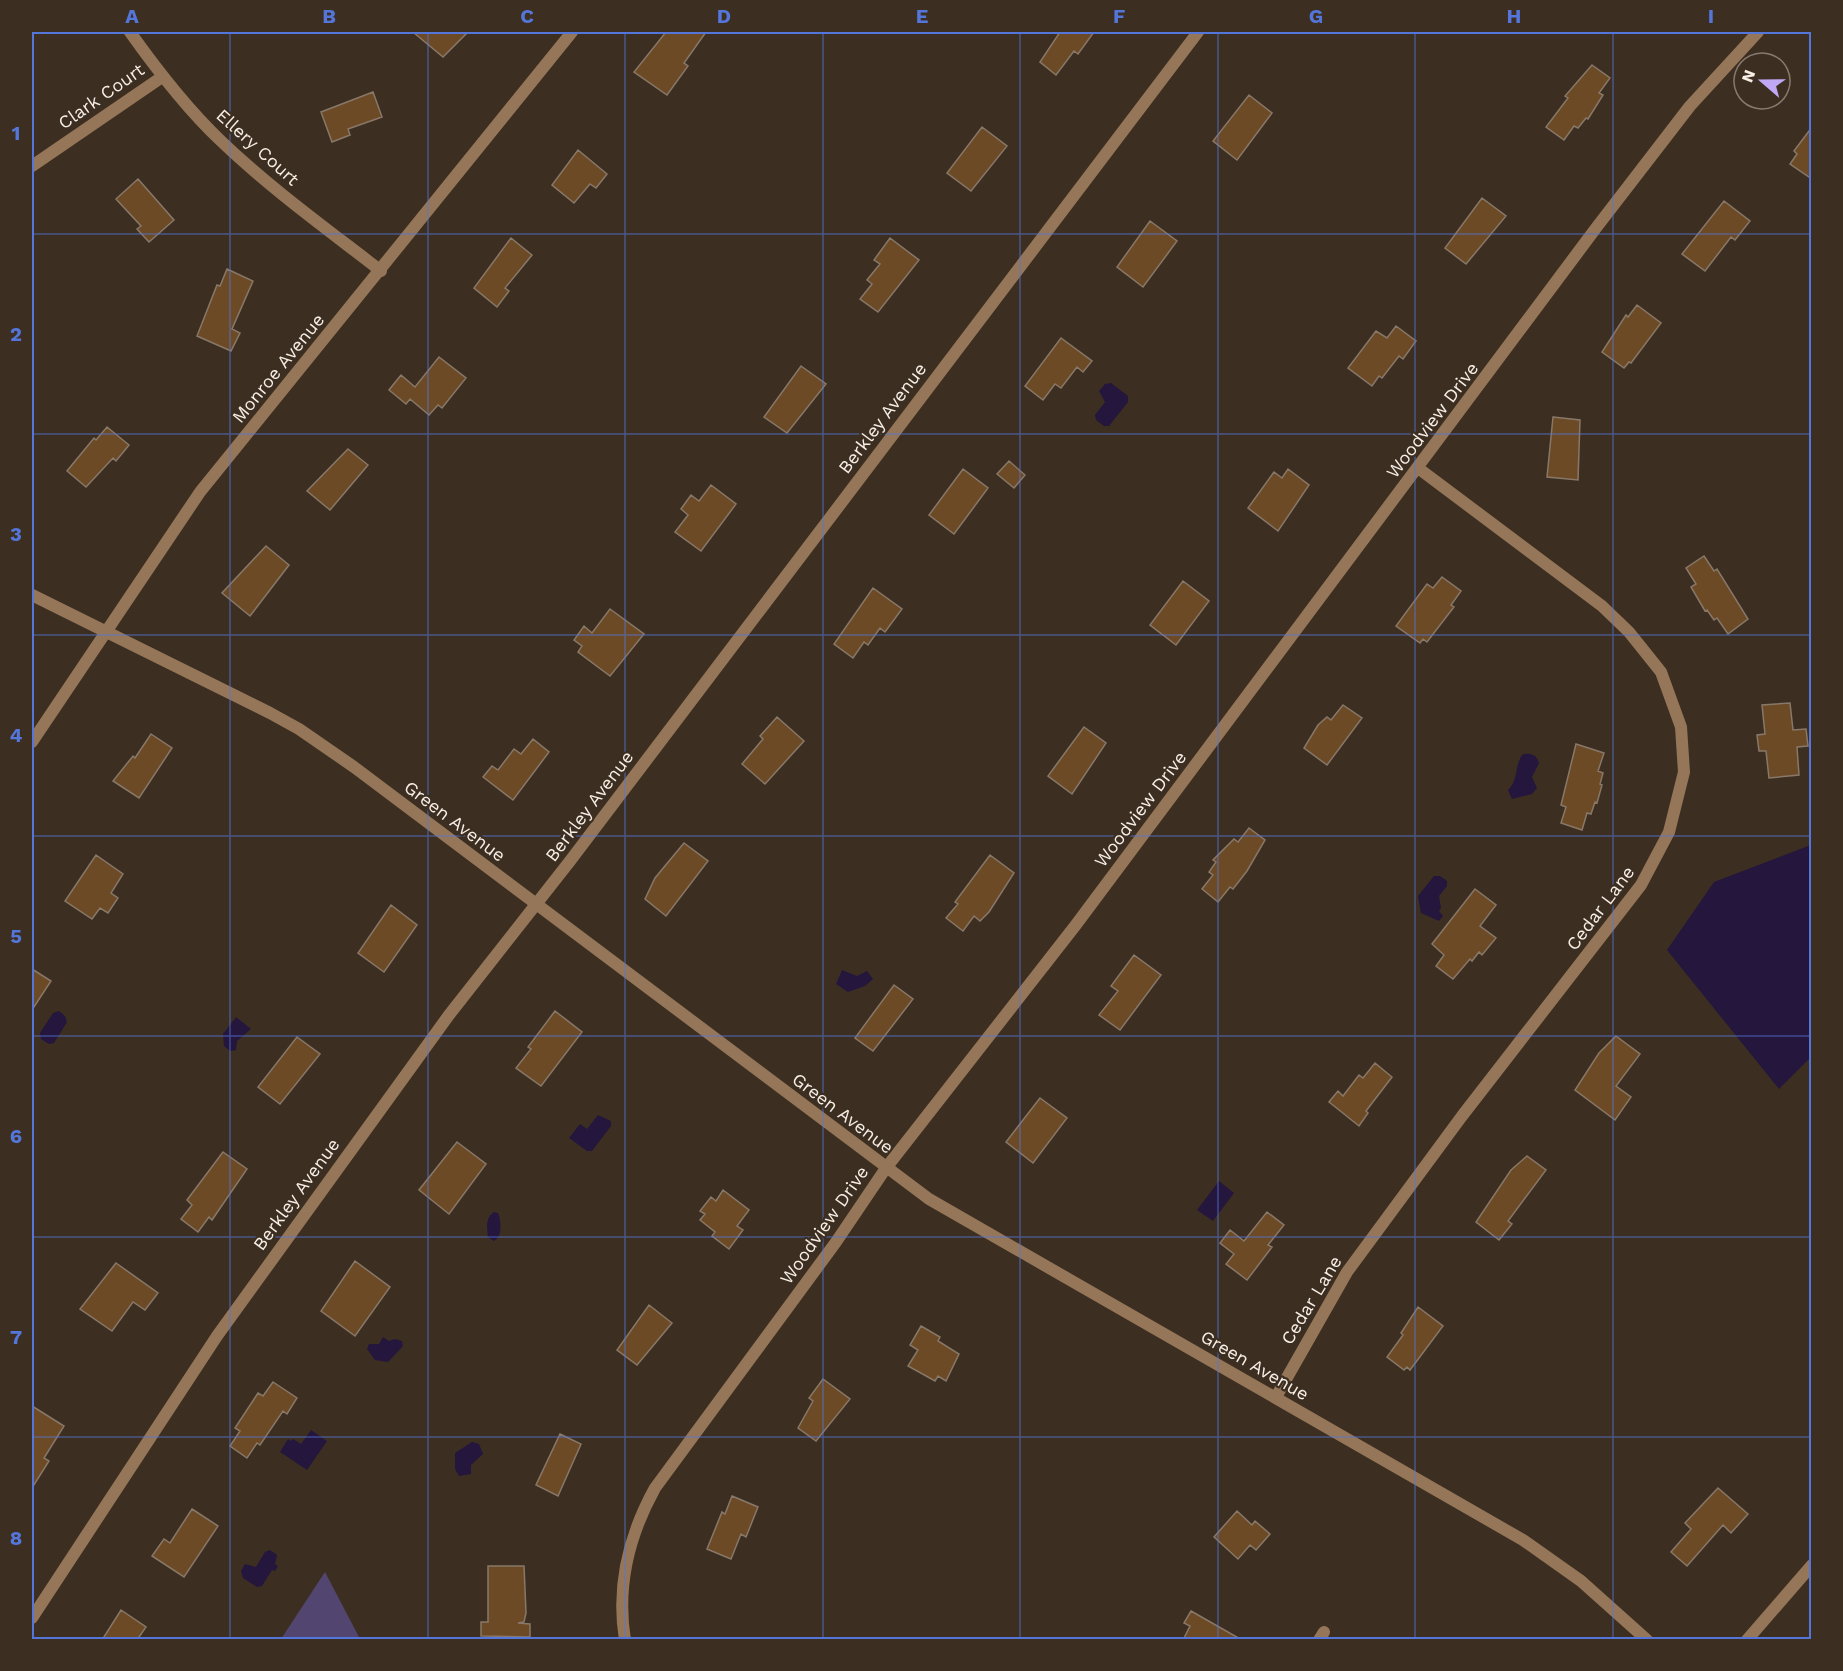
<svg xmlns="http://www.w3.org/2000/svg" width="1843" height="1671" font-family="'Work Sans',sans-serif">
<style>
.green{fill:#52456f}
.water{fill:#24163c}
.building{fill:#6d4a26;stroke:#887869;stroke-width:1.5}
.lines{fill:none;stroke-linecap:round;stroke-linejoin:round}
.minor{stroke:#967658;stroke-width:12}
.tertiary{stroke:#967658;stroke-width:12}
.grid{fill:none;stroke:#5476db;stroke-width:1.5;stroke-opacity:0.55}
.labels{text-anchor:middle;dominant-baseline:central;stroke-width:4.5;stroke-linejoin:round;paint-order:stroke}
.street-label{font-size:18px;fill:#f7eee5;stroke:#3c2f22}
.neatline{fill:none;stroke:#5476db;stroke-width:2}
.grid-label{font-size:20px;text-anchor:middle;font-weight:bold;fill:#5476db}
</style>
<rect width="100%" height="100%" fill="#3c2f22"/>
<path class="green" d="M 325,1572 L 360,1639 L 281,1639 Z"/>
<path class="water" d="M 1111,383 L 1128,396 L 1128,402 L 1109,426 L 1104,426 L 1096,420 L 1095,415 L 1105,402 L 1099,391 L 1105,384 Z
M 1523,754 C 1531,753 1537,755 1539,763 L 1532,777 L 1537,788 L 1532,794 L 1512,799 L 1508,790 C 1519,780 1514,765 1523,754 Z
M 1811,845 L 1811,1057 L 1779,1089 L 1667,950 L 1714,882 Z
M 1434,876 L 1440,876 L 1447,881 L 1447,886 L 1439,896 L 1441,908 L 1439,911 L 1443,916 L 1439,921 L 1421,913 L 1418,896 Z
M 842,970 L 857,976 L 867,971 L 873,979 L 865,986 L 848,992 L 836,984 Z
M 59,1011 L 65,1016 L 67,1022 L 54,1043 L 49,1044 L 41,1039 L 40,1033 L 53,1013 Z
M 236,1017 L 251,1029 L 237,1041 L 236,1050 L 230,1051 L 224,1046 L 223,1034 Z
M 598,1115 L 611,1121 L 611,1126 L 592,1151 L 587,1151 L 569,1138 L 580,1124 L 587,1129 Z
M 1219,1181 L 1234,1193 L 1213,1221 L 1197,1210 Z
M 494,1212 L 498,1213 C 501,1221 503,1236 494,1241 L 488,1237 C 487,1228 485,1218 494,1212 Z
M 383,1337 L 389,1341 L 395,1339 L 402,1341 L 403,1346 L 388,1362 L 375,1360 L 367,1349 L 369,1344 L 379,1344 Z
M 311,1430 L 327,1441 L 307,1470 L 280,1452 L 288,1439 L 291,1441 L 293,1439 L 301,1444 Z
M 472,1442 L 479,1444 L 483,1454 L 471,1465 L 471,1474 L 459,1476 L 455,1469 L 455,1453 Z
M 270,1550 L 277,1555 L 275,1564 L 278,1566 L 275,1571 L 272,1570 L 262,1586 L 257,1587 L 243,1578 L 241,1571 L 245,1564 L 256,1567 L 265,1552 Z"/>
<path class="building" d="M 413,32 L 468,32 L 443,57 Z
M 666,32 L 706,32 L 684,63 L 688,66 L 667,95 L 634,72 Z
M 1060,32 L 1094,32 L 1078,54 L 1074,51 L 1056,75 L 1040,62 Z
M 1592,65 L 1610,78 L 1599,93 L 1603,95 L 1588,119 L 1586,118 L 1578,128 L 1574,126 L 1564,140 L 1546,127 L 1568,98 L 1565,96 Z
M 373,92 L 382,117 L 348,129 L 350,135 L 332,142 L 321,112 Z
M 1249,95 L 1272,113 L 1237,160 L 1213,141 Z
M 982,127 L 1007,146 L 971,191 L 947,173 Z
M 1812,127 L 1812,179 L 1790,164 L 1797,154 L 1794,151 Z
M 578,150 L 607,174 L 596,188 L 590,184 L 574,203 L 552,185 Z
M 138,179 L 174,220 L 149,242 L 137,229 L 141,226 L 116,199 Z
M 1482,198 L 1506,216 L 1466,264 L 1445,248 Z
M 1724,201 L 1750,221 L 1735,240 L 1731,237 L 1705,271 L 1682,254 Z
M 1150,221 L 1177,241 L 1143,287 L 1117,267 Z
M 511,238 L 532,255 L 505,288 L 509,291 L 497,307 L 474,288 Z
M 890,238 L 919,260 L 878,312 L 860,299 L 872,284 L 867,280 L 880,264 L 874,260 Z
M 227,269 L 253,281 L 232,329 L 240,333 L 231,351 L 197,336 L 217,285 L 220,286 Z
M 1637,305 L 1661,323 L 1631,363 L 1629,362 L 1624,368 L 1602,352 L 1626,315 L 1628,317 Z
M 1396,326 L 1416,341 L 1403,359 L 1399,356 L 1382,378 L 1379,376 L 1372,386 L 1348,368 L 1376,331 L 1387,338 Z
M 1061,338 L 1092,361 L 1083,372 L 1077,367 L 1061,388 L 1055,384 L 1043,400 L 1025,386 Z
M 439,357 L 466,378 L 442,408 L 438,405 L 429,415 L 410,399 L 406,404 L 389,390 L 401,375 L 415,387 Z
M 801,366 L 826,384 L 787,433 L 764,417 Z
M 1553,417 L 1580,420 L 1578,480 L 1547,477 Z
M 107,427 L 129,445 L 116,461 L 113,458 L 86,487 L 67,471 L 94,438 L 96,440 Z
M 348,449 L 368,465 L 330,510 L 307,491 Z
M 1009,461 L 1025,475 L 1014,488 L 997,474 Z
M 963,469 L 988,488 L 954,534 L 929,515 Z
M 1288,469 L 1309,485 L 1278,531 L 1248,508 L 1274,472 L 1282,478 Z
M 711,485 L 736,504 L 701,551 L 675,532 L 688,515 L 681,509 L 691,495 L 699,501 Z
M 266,546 L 289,565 L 250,616 L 222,593 Z
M 1704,556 L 1714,571 L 1717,569 L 1748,619 L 1728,634 L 1717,618 L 1714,620 L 1707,610 L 1705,611 L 1691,587 L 1696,584 L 1686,568 Z
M 1442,577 L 1461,591 L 1451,605 L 1454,607 L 1427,642 L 1423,639 L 1420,643 L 1396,626 L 1427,584 L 1433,588 Z
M 1183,581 L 1209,601 L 1176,645 L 1150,625 Z
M 873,588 L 902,609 L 885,632 L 880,628 L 868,645 L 864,642 L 853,658 L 834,644 Z
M 610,609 L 644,634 L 610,676 L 578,652 L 582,646 L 574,640 L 584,626 L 592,633 Z
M 1790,703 L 1793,730 L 1806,729 L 1808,746 L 1797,747 L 1799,775 L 1769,778 L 1766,751 L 1759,751 L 1757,735 L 1765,734 L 1762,705 Z
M 1343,705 L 1362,718 L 1327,765 L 1304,748 L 1318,725 L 1327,717 L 1331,720 Z
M 777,717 L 804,741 L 765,784 L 742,764 L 763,739 L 760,736 Z
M 1084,727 L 1106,743 L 1072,794 L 1048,776 Z
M 151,734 L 172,748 L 139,798 L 113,781 L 133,756 L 135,758 Z
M 533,739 L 549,752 L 513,800 L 483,777 L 492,766 L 498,770 L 514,749 L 521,754 Z
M 1576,744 L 1604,753 L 1598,771 L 1603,773 L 1600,784 L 1602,785 L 1597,803 L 1595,802 L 1591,814 L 1587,813 L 1582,830 L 1561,823 L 1566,807 L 1561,805 Z
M 1249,828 L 1265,840 L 1247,871 L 1233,889 L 1230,887 L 1218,902 L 1202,889 L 1213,875 L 1209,872 L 1216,862 L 1213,860 L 1234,839 L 1238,842 Z
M 684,843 L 708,861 L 666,916 L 645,899 L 655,878 Z
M 96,855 L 123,874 L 111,893 L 118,898 L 108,913 L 100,908 L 92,919 L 65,901 Z
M 990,855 L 1014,873 L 989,912 L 980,921 L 974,916 L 963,931 L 946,918 L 958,904 L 955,902 Z
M 1475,889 L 1496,905 L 1480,926 L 1496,938 L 1482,955 L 1479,952 L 1472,961 L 1470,959 L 1453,979 L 1436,966 L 1444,955 L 1432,944 Z
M 391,905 L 417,925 L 384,972 L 358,953 Z
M 1134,955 L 1161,975 L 1120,1030 L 1099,1015 L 1118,991 L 1111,986 Z
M 32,969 L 51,981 L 32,1010 Z
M 894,985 L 913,999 L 873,1051 L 855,1038 Z
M 555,1011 L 582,1032 L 541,1086 L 516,1068 L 531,1049 L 528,1047 Z
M 1616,1036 L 1640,1054 L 1616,1086 L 1631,1097 L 1615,1120 L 1575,1090 L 1599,1053 Z
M 297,1037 L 320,1054 L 280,1104 L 258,1087 Z
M 1375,1063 L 1392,1077 L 1366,1111 L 1368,1113 L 1359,1126 L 1329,1102 L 1338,1091 L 1343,1096 L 1359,1075 L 1363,1078 Z
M 1040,1098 L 1067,1118 L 1033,1163 L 1006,1142 Z
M 457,1142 L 486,1164 L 449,1214 L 419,1190 Z
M 223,1152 L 247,1169 L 212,1220 L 209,1217 L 198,1232 L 181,1219 L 192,1205 L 187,1200 Z
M 1527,1156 L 1546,1170 L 1508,1221 L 1512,1224 L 1499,1240 L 1476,1222 L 1511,1170 Z
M 723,1190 L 749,1210 L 737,1226 L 743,1230 L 729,1249 L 712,1236 L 715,1232 L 700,1220 L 705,1214 L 700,1211 L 711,1197 L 716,1201 Z
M 1267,1212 L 1284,1225 L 1268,1245 L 1272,1247 L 1247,1280 L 1226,1264 L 1234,1254 L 1220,1243 L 1230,1230 L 1244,1241 Z
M 355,1261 L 390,1287 L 355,1336 L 321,1311 Z
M 116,1263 L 158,1293 L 145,1310 L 133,1302 L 112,1331 L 80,1309 Z
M 649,1305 L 672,1323 L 637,1365 L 617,1350 Z
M 1418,1307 L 1443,1326 L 1410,1370 L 1407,1367 L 1404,1370 L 1387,1357 L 1403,1335 L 1401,1333 Z
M 921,1326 L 940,1337 L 938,1341 L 959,1354 L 946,1381 L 938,1376 L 935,1381 L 908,1366 L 918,1350 L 910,1345 Z
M 823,1379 L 850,1399 L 816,1441 L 798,1428 L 813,1401 L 809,1398 Z
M 273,1382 L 297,1398 L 287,1414 L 283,1411 L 260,1445 L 257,1443 L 247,1458 L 230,1446 L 240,1431 L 235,1428 L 258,1393 L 263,1396 Z
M 32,1406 L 64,1426 L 44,1458 L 49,1461 L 32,1488 Z
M 560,1434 L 581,1444 L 558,1496 L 536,1485 Z
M 1718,1488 L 1748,1514 L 1731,1533 L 1723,1525 L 1687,1566 L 1671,1552 L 1691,1529 L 1685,1523 Z
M 732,1496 L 758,1507 L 746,1537 L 741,1534 L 731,1559 L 707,1549 L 722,1512 L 725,1514 Z
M 192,1509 L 218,1526 L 184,1577 L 152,1556 L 164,1539 L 170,1543 Z
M 1237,1511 L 1252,1525 L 1255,1521 L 1270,1534 L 1256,1550 L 1250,1545 L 1238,1559 L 1214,1537 Z
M 488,1566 L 524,1566 L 526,1613 L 524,1622 L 518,1623 L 530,1624 L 530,1637 L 481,1636 L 481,1622 L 488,1622 Z
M 121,1610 L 146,1627 L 137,1640 L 102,1640 Z
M 1191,1611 L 1242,1640 L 1183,1640 L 1190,1626 L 1184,1623 Z"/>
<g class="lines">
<path class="minor" d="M 130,32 C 157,70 186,108 221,141 C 270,188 327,229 381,271
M 32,166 L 162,77
M 32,742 L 200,492 L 572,32
M 1276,1397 L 1347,1272 L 1462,1116 L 1641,885 L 1669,832 L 1684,772 L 1681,727 L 1661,672 L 1629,632 L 1602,606 L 1418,468
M 32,1618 L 217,1336 L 449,1015 L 570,861 L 1198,32
M 625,1640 C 616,1585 629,1535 655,1488 L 836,1242 L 886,1168 L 1075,926 L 1596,228 L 1690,106 L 1758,32
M 1319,1640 L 1324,1632"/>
<path class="tertiary" d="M 32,595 L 270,713 L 299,729 L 354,767 L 929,1199 L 1523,1540 L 1581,1581 L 1647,1640
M 1747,1640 L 1812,1565"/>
</g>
<path class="grid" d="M 230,32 L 230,1640M 428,32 L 428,1640M 625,32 L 625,1640M 823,32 L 823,1640M 1020,32 L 1020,1640M 1218,32 L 1218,1640M 1415,32 L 1415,1640M 1613,32 L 1613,1640M 32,234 L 1812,234M 32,434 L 1812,434M 32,635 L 1812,635M 32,836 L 1812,836M 32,1036 L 1812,1036M 32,1237 L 1812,1237M 32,1437 L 1812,1437"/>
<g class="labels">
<g class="street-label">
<text transform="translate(101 96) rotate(-35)">Clark Court</text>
<text transform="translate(258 147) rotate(42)">Ellery Court</text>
<text transform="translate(278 368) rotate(-51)">Monroe Avenue</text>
<text transform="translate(882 418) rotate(-53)">Berkley Avenue</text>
<text transform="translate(1432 420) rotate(-53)">Woodview Drive</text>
<text transform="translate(589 806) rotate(-53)">Berkley Avenue</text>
<text transform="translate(1140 809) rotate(-53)">Woodview Drive</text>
<text transform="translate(455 821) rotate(37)">Green Avenue</text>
<text transform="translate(1600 908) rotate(-53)">Cedar Lane</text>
<text transform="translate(843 1113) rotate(37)">Green Avenue</text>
<text transform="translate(296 1194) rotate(-54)">Berkley Avenue</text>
<text transform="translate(824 1225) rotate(-55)">Woodview Drive</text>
<text transform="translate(1311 1300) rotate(-59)">Cedar Lane</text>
<text transform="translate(1255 1365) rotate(30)">Green Avenue</text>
</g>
</g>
<rect width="1843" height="1671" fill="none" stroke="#3c2f22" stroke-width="66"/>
<g transform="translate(1762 81) rotate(290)"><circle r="28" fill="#3c2f22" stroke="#877b70" stroke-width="1.5"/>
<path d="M0-4.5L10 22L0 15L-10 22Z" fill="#c0a8f4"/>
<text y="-9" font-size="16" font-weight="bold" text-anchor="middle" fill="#f7eee5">N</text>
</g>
<rect x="33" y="33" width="1777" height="1605" class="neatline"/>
<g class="grid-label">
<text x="132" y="23">A</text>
<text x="329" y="23">B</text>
<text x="527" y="23">C</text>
<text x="724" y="23">D</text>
<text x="922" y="23">E</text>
<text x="1119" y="23">F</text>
<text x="1316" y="23">G</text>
<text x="1514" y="23">H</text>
<text x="1711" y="23">I</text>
<text x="16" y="140">1</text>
<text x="16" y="341">2</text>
<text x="16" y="541">3</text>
<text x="16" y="742">4</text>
<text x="16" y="943">5</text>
<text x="16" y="1143">6</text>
<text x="16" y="1344">7</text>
<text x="16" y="1545">8</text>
</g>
</svg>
